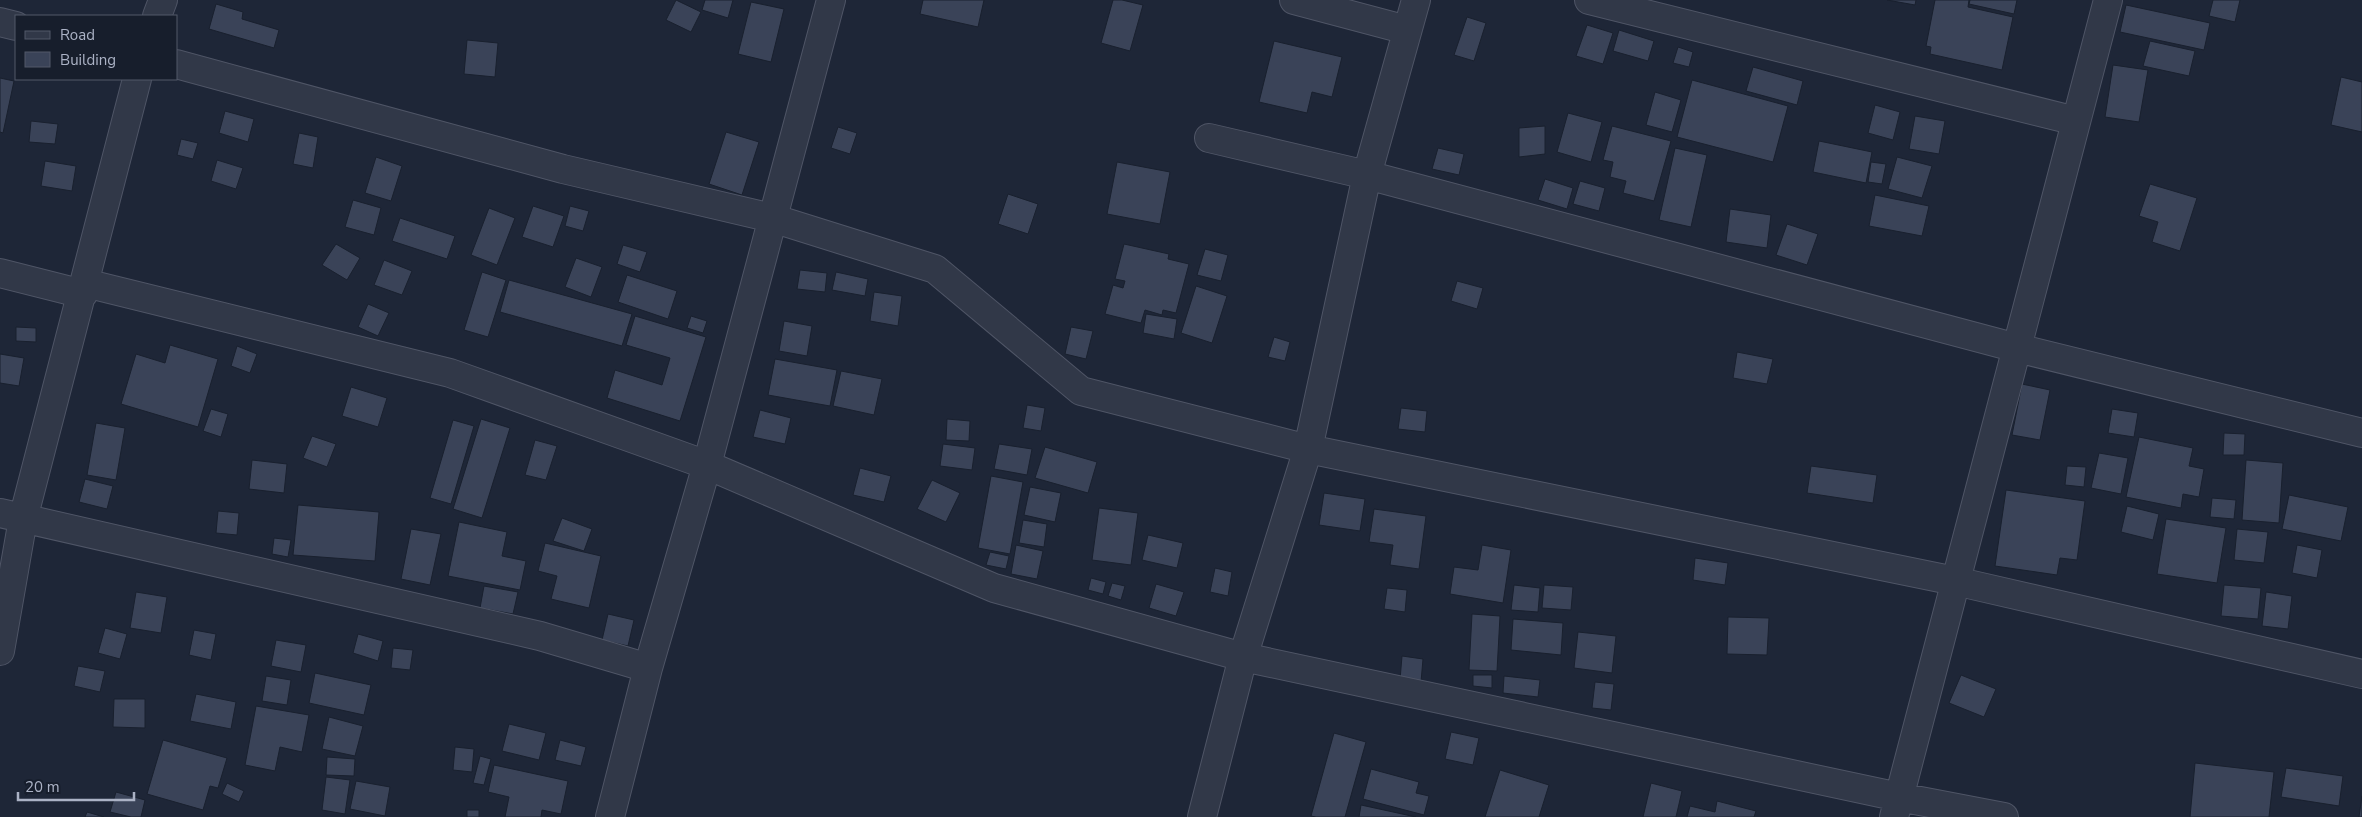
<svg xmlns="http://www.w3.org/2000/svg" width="2362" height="817" font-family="'Nunito Sans',sans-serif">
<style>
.building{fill:#3a4358;stroke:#19202e}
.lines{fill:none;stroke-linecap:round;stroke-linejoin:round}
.street-casing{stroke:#4f5566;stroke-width:30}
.street{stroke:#313848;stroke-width:28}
</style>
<rect width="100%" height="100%" fill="#1e2637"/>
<path class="building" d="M 676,0 L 701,12 L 691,32 L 666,20 Z
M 705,0 L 733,0 L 728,18 L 702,10 Z
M 923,0 L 984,0 L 978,27 L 920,14 Z
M 1113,0 L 1122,0 L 1143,5 L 1130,51 L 1101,43 Z
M 1887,0 L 1916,0 L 1915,5 Z
M 1935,0 L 1969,0 L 1968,7 L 2013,17 L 2002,70 L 1930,54 L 1931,47 L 1926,46 Z
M 1970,0 L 2017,0 L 2014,14 L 1969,4 Z
M 2213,0 L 2240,0 L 2235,22 L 2209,16 Z
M 751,2 L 784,9 L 771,62 L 738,54 Z
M 216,4 L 243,12 L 242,19 L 279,30 L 274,48 L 209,29 Z
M 2126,5 L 2210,23 L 2204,50 L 2120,32 Z
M 1467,17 L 1486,23 L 1474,61 L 1454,55 Z
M 1587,25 L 1613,33 L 1603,64 L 1576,56 Z
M 1619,30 L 1654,41 L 1648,61 L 1613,51 Z
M 467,40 L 498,43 L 495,77 L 464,74 Z
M 1274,41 L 1342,57 L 1332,97 L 1312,92 L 1307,113 L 1259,102 Z
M 2150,41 L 2195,51 L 2189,76 L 2143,66 Z
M 1678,47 L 1693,52 L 1689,67 L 1673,63 Z
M 2113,65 L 2148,70 L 2139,122 L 2105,117 Z
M 1753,67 L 1803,81 L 1797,105 L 1746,91 Z
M 2341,77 L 2362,82 L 2362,132 L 2331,125 Z
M 0,78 L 14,81 L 3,133 L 0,132 Z
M 1692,80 L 1788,106 L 1773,162 L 1677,137 Z
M 1655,92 L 1681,100 L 1672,132 L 1646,125 Z
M 1875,105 L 1900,112 L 1893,140 L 1868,133 Z
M 225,111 L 254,119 L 248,142 L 219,133 Z
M 1568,113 L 1602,122 L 1591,162 L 1557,152 Z
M 1915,116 L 1945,121 L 1939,154 L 1909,149 Z
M 31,121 L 58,124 L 55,144 L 29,142 Z
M 1545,126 L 1545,154 L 1519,157 L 1519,128 Z
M 1612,126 L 1671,141 L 1654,201 L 1623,193 L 1626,181 L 1610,177 L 1613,162 L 1603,160 Z
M 838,127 L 857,133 L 850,154 L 831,148 Z
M 726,132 L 759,142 L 742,195 L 709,184 Z
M 299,133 L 318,137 L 313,168 L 293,164 Z
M 181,139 L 198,143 L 193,159 L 177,155 Z
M 1819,141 L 1872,152 L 1866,183 L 1813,172 Z
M 1438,148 L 1464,154 L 1459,175 L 1432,169 Z
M 1675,148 L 1707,155 L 1691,227 L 1659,220 Z
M 376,157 L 402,166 L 391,201 L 365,193 Z
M 1897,157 L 1932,166 L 1922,198 L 1888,189 Z
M 217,160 L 243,168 L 236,189 L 211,181 Z
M 45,161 L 76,166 L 72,191 L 41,186 Z
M 1117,162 L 1170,172 L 1160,224 L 1107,214 Z
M 1871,162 L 1886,164 L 1882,184 L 1868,182 Z
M 1545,179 L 1573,188 L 1567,209 L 1538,200 Z
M 1580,181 L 1605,188 L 1599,211 L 1573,204 Z
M 2150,184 L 2197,198 L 2180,251 L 2152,242 L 2158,222 L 2139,216 Z
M 1008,194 L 1038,204 L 1028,234 L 998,224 Z
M 1875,195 L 1929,206 L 1922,236 L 1869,226 Z
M 353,200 L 381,208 L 374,235 L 345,227 Z
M 533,206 L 564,216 L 553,247 L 522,237 Z
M 570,206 L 589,211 L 583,231 L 565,226 Z
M 489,208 L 515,218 L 497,265 L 471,255 Z
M 1730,209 L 1771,215 L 1767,248 L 1726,242 Z
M 400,218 L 455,236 L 447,259 L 392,241 Z
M 1787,224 L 1818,234 L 1807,265 L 1776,255 Z
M 336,244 L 360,258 L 347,280 L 322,265 Z
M 1124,244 L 1169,254 L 1168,259 L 1189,264 L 1176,313 L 1163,310 L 1162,315 L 1145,310 L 1141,323 L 1105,314 L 1113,285 L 1123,288 L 1125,281 L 1115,279 Z
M 623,245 L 647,252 L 640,272 L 617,264 Z
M 1205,249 L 1228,255 L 1221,281 L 1197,275 Z
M 576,258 L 602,267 L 591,297 L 565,287 Z
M 384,260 L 412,271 L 402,295 L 374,285 Z
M 800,270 L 827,273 L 825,292 L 797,289 Z
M 482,272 L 506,280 L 488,337 L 464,330 Z
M 836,272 L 868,279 L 865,296 L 832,290 Z
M 627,275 L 677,291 L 668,319 L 618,302 Z
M 509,280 L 632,314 L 622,346 L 500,312 Z
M 1457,281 L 1483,288 L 1477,309 L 1451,301 Z
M 1196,286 L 1227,296 L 1212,343 L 1181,333 Z
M 874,292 L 902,296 L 898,326 L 870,321 Z
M 368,304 L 389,313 L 378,336 L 358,327 Z
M 1146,314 L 1177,319 L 1174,339 L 1143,333 Z
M 635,316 L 706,337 L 680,421 L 607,398 L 615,370 L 662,385 L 670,358 L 626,345 Z
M 691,316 L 707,321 L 703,333 L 687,328 Z
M 784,321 L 812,326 L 807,356 L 779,351 Z
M 16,327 L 36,328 L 36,342 L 16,341 Z
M 1071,327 L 1093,331 L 1086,359 L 1065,354 Z
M 1274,337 L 1290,342 L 1285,361 L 1268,357 Z
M 170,345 L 218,359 L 198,427 L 121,404 L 136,354 L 165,363 Z
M 237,346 L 257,354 L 250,373 L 231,366 Z
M 1737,352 L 1773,359 L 1767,384 L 1733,378 Z
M 0,354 L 24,358 L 19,386 L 0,383 Z
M 775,359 L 837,370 L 830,406 L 768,395 Z
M 841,371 L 882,379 L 874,415 L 833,406 Z
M 2022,384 L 2050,390 L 2040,440 L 2012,435 Z
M 351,387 L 387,398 L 378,427 L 342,416 Z
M 1027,405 L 1045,408 L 1041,431 L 1023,428 Z
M 1401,408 L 1427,411 L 1425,432 L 1398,429 Z
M 211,409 L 228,414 L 221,437 L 203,431 Z
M 2112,409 L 2138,413 L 2134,437 L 2108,433 Z
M 760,410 L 791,418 L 785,444 L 753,437 Z
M 481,419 L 510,428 L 482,518 L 453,509 Z
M 947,419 L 970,421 L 969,441 L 946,440 Z
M 453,420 L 474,426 L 451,504 L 430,498 Z
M 96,423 L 125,428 L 116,480 L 87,475 Z
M 2224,433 L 2245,434 L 2244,455 L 2223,455 Z
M 312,436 L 336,444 L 327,467 L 303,458 Z
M 2139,437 L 2193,448 L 2189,466 L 2204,469 L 2199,497 L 2183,494 L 2181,508 L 2126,497 Z
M 535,440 L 557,446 L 546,480 L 525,475 Z
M 943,444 L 975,448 L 972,470 L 940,466 Z
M 999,444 L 1032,449 L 1027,475 L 994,469 Z
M 1045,447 L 1097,462 L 1088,493 L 1035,478 Z
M 2099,453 L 2128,458 L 2121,494 L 2091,488 Z
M 252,460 L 287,464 L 284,493 L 249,489 Z
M 2246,460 L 2283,463 L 2279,523 L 2242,520 Z
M 1811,466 L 1877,475 L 1873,503 L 1807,493 Z
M 2067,466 L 2086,467 L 2084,487 L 2065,485 Z
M 860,468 L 891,476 L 884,502 L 853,495 Z
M 991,476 L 1023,482 L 1010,554 L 978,548 Z
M 85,479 L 113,486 L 107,509 L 79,502 Z
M 932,480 L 960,493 L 946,522 L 917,509 Z
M 1030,487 L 1061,493 L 1055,522 L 1024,515 Z
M 2006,490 L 2085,501 L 2077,560 L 2060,558 L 2057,575 L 1995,566 Z
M 1324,493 L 1365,499 L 1360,531 L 1319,525 Z
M 2289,495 L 2348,507 L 2341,541 L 2282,529 Z
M 2212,498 L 2236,500 L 2234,519 L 2210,517 Z
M 298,505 L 379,512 L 375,561 L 293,555 Z
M 2127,506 L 2159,514 L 2153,540 L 2121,532 Z
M 1099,508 L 1138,513 L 1131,565 L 1092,560 Z
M 1374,509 L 1426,516 L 1419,569 L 1390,565 L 1393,545 L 1369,542 Z
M 218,511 L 239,513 L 237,535 L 216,533 Z
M 562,518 L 592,529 L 584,551 L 553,541 Z
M 2166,519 L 2226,528 L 2217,583 L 2157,574 Z
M 1023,520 L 1047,524 L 1044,547 L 1019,543 Z
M 459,522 L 507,532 L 502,556 L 526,561 L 520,590 L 448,576 Z
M 411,529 L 441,534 L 430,585 L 401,579 Z
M 2237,529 L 2268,532 L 2264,563 L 2234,560 Z
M 1148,535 L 1183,543 L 1177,568 L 1142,560 Z
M 274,538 L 291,540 L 288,557 L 272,554 Z
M 545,543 L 601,556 L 589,608 L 551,599 L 557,576 L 538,571 Z
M 1016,545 L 1043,551 L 1037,579 L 1011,574 Z
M 1482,545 L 1511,550 L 1503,603 L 1450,594 L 1454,567 L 1478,570 Z
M 2297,545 L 2322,550 L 2317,578 L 2292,573 Z
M 990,552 L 1009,556 L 1006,569 L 986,565 Z
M 1695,558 L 1728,563 L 1725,585 L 1693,580 Z
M 1215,568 L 1232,572 L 1228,596 L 1210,592 Z
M 1091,578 L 1106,582 L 1103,594 L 1088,590 Z
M 1112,583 L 1125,586 L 1121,600 L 1108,596 Z
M 1156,584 L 1184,592 L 1176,616 L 1149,608 Z
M 1514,585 L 1540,588 L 1538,612 L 1511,610 Z
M 1544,585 L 1573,587 L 1571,610 L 1542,608 Z
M 2224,585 L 2261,588 L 2258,619 L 2221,616 Z
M 484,586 L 518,592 L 513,614 L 480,608 Z
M 1387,588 L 1407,590 L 1405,612 L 1384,609 Z
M 136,592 L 167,597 L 161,633 L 130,628 Z
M 2266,592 L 2292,596 L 2288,629 L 2262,626 Z
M 608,614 L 634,620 L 628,646 L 602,640 Z
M 1472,614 L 1500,616 L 1497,671 L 1469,670 Z
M 1728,617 L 1769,618 L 1767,655 L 1727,654 Z
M 1513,619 L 1563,623 L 1561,655 L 1511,650 Z
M 105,628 L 127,634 L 120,659 L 98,653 Z
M 194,630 L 216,634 L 211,660 L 189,655 Z
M 1578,632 L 1616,636 L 1612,673 L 1574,668 Z
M 358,634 L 383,641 L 378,661 L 353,653 Z
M 276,640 L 306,645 L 301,672 L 271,666 Z
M 393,648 L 413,650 L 410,670 L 391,668 Z
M 1402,656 L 1423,659 L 1421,682 L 1400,680 Z
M 78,666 L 105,671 L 100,692 L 74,686 Z
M 315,673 L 371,685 L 364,715 L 309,703 Z
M 1473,675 L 1492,675 L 1492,688 L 1473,686 Z
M 1961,675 L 1996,689 L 1984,717 L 1949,703 Z
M 266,676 L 291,680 L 287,705 L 262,701 Z
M 1504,676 L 1540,680 L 1538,697 L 1503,693 Z
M 1595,682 L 1614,684 L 1611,710 L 1592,708 Z
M 196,694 L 236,702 L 231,729 L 190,721 Z
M 114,699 L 145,699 L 145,728 L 113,727 Z
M 256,706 L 309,715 L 302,752 L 280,747 L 275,771 L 245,765 Z
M 329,717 L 363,726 L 355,756 L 322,749 Z
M 509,724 L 546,733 L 539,760 L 502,751 Z
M 1451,732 L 1479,738 L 1473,765 L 1445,759 Z
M 1334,733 L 1366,742 L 1345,817 L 1316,817 L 1311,816 Z
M 163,740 L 227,758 L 218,788 L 210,786 L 203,810 L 147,794 Z
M 560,740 L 586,747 L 581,766 L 555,760 Z
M 455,747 L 474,749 L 472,772 L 453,770 Z
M 480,756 L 491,759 L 484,785 L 473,783 Z
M 327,757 L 355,759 L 354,776 L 326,775 Z
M 2195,763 L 2274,772 L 2269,817 L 2190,817 Z
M 494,765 L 568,781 L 561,814 L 542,810 L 541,817 L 505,817 L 509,797 L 488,792 Z
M 2286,768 L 2343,776 L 2339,806 L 2281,797 Z
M 1371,769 L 1419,782 L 1416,793 L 1429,796 L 1424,815 L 1363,799 Z
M 1500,770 L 1549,785 L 1539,817 L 1485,817 Z
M 326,777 L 350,780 L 345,814 L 322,810 Z
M 356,781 L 390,787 L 385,816 L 350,809 Z
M 227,783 L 244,791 L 239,802 L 222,794 Z
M 1651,783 L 1682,791 L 1676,817 L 1643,817 Z
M 116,792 L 145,800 L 141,817 L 131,817 L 110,812 Z
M 2362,796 L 2362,817 L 2359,817 Z
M 1717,801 L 1756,811 L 1754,817 L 1687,817 L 1690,806 L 1715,812 Z
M 1361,805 L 1416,817 L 1359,817 Z
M 467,810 L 479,810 L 479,817 L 467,817 Z
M 87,812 L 104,817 L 85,817 Z"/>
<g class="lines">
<defs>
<path id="street" d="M 1294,0 L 1407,30
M 1589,0 L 2076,121
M 157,16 L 163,0
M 0,22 L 16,26
M 176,64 L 563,169 L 772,218 L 935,269 L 1081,391 L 1308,449 L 1955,581 L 2362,674
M 1209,138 L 1367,175 L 2017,348 L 2362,433
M 0,273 L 83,294
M 85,283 L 450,373 L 707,465 L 994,588 L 1243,657 L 1899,797 L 2004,817
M 0,513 L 540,636 L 648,668
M 0,651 L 23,519 L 137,79
M 610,817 L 648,668 L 707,465 L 831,0
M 1202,817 L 1243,657 L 1308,449 L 1367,175 L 1416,0
M 1894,817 L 2108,0"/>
</defs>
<use href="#street" class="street-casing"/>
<use href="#street" class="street"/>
</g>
<rect x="15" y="15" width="162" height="65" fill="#171e2c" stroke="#525969"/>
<rect x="25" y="31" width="25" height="8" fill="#313848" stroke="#525969"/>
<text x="60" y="40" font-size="15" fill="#abb2c5">Road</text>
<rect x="25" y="52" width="25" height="15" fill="#3a4358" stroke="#525969"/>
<text x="60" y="65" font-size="15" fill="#abb2c5">Building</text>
<path d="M18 792v8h116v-8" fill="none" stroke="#abb2c5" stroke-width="2.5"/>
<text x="25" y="792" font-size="15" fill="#abb2c5" stroke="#171e2c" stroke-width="4" paint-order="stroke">20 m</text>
</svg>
